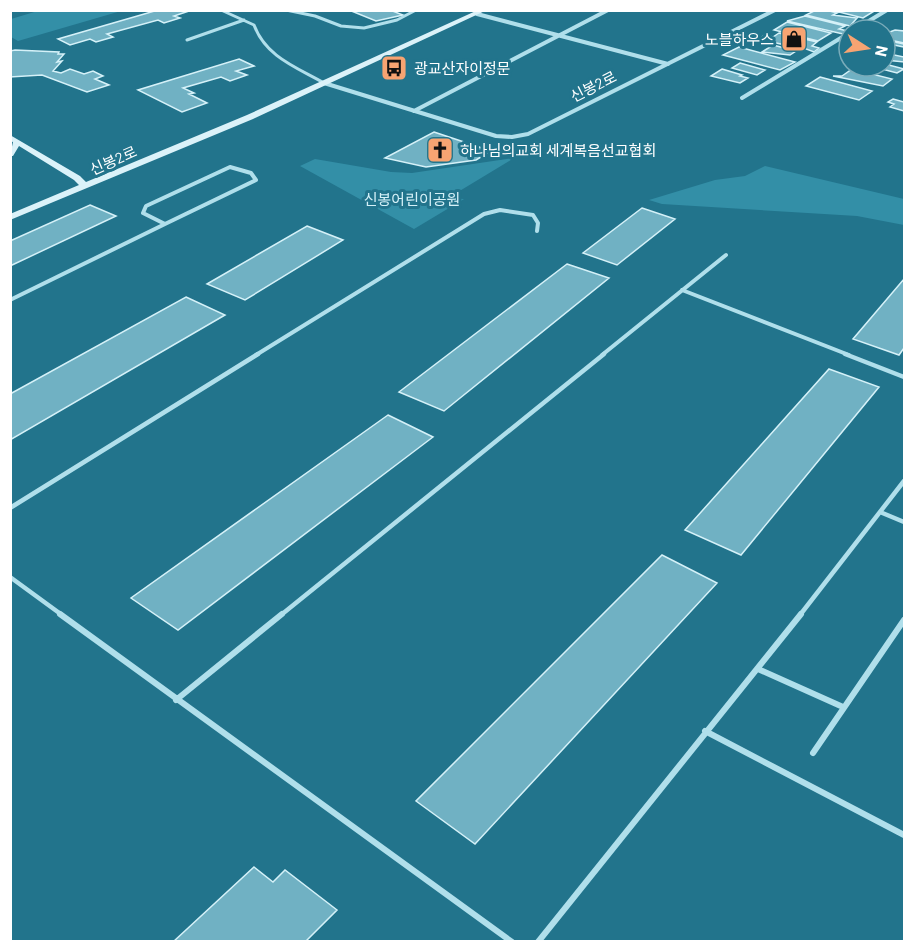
<svg xmlns="http://www.w3.org/2000/svg" width="915" height="952" font-family="Barlow,'Noto Sans KR',sans-serif">
<style>
.green{fill:#338fa7}
.building{fill:#70b1c3;stroke:#d5f1f8;stroke-width:1.5}
.lines{fill:none;stroke-linecap:round;stroke-linejoin:round}
.lane-far3{stroke:#b0dfeb;stroke-width:3}
.lane-far2{stroke:#b0dfeb;stroke-width:4}
.lane-far1{stroke:#b0dfeb;stroke-width:4.5}
.lane{stroke:#b0dfeb;stroke-width:6}
.street{stroke:#b0dfeb;stroke-width:4}
.secondary{fill:#dbf2f9;fill-rule:evenodd}
.labels{text-anchor:middle;dominant-baseline:central;stroke-width:6;stroke-linejoin:round;paint-order:stroke}
.far-poi-label{font-size:15px;fill:#fff;stroke:#22748c;text-anchor:start}
.far-street-label{font-size:15px;fill:#fff;stroke:#22748c}
.far-park-label{font-size:15px;fill:#d5f1f8;stroke:#22748c}
</style>
<rect width="100%" height="100%" fill="#22748c"/>
<path class="green" d="M 41,10 L 121,10 L 121,11 L 18,41 L 11,37 L 11,19 Z
M 514,158 L 448,198 L 464,199 L 414,229 L 300,166 L 315,159 L 391,172 L 412,173 Z
M 765,166 L 904,199 L 904,225 L 857,216 L 662,204 L 649,200 L 715,180 L 745,176 Z"/>
<path class="building" d="M 158,10 L 192,10 L 174,16 L 180,18 L 164,23 L 158,20 L 107,34 L 113,37 L 96,42 L 90,39 L 70,45 L 58,39 Z
M 349,10 L 390,10 L 403,15 L 376,21 Z
M 816,10 L 826,10 L 837,13 L 833,15 L 857,18 L 850,26 L 806,15 Z
M 831,10 L 876,10 L 863,18 Z
M 805,16 L 845,26 L 839,29 L 848,31 L 843,34 L 787,21 Z
M 787,22 L 831,33 L 818,41 L 774,30 Z
M 895,30 L 904,31 L 904,43 L 885,39 L 890,34 L 887,33 Z
M 779,33 L 817,42 L 812,46 L 819,48 L 814,52 L 788,42 L 785,45 L 758,39 L 765,35 L 773,37 Z
M 885,40 L 904,44 L 904,47 L 894,45 L 885,50 Z
M 773,45 L 796,51 L 790,55 L 762,52 Z
M 739,47 L 795,62 L 780,70 L 723,55 Z
M 15,50 L 59,52 L 58,54 L 64,54 L 57,62 L 62,61 L 53,71 L 61,73 L 70,69 L 84,74 L 93,71 L 103,76 L 95,79 L 109,85 L 87,92 L 42,75 L 10,77 L 10,51 Z
M 885,53 L 904,57 L 904,62 L 885,60 Z
M 239,59 L 254,66 L 236,71 L 247,75 L 230,81 L 221,77 L 183,88 L 194,93 L 189,94 L 207,103 L 182,112 L 138,90 Z
M 740,63 L 765,70 L 757,75 L 732,68 Z
M 885,64 L 904,69 L 897,73 L 882,69 L 876,73 L 856,68 L 885,66 Z
M 722,69 L 742,75 L 740,76 L 748,78 L 740,83 L 711,76 Z
M 852,69 L 892,79 L 883,86 L 833,76 L 842,76 Z
M 820,77 L 872,91 L 859,100 L 806,86 Z
M 893,99 L 904,102 L 904,111 L 890,107 L 894,104 L 888,102 Z
M 434,132 L 491,151 L 476,160 L 426,167 L 385,158 Z
M 90,205 L 116,216 L 10,266 L 10,241 Z
M 642,208 L 675,219 L 617,265 L 583,253 Z
M 307,226 L 343,240 L 245,300 L 207,284 Z
M 567,264 L 609,278 L 444,411 L 399,392 Z
M 904,279 L 904,348 L 899,355 L 853,339 Z
M 186,297 L 225,315 L 10,440 L 10,394 Z
M 829,369 L 879,387 L 741,555 L 685,530 Z
M 388,415 L 433,437 L 178,630 L 131,598 Z
M 662,555 L 717,583 L 475,844 L 416,801 Z
M 254,867 L 273,882 L 285,870 L 337,910 L 305,942 L 173,942 Z"/>
<g class="lines">
<path class="lane-far3" d="M 221,10 L 254,25 C 266,57 296,67 324,83
M 286,10 L 315,16 L 341,26 L 364,28 L 397,20 L 416,10
M 187,40 L 244,20"/>
<path class="lane-far2" d="M 230,167 L 251,173 L 256,180 L 165,224 L 143,213 L 146,206 Z
M 682,290 L 849,355
M 10,300 L 165,224
M 256,355 L 484,214 L 500,210 L 533,215 L 538,223 L 537,231
M 602,355 L 726,255"/>
<path class="lane-far1" d="M 845,354 L 904,377
M 10,508 L 258,354
M 880,512 L 904,522
M 10,577 L 62,615
M 281,615 L 604,354
M 800,615 L 904,481"/>
<path class="lane" d="M 60,614 L 512,942
M 758,669 L 843,707
M 176,700 L 282,614
M 705,731 L 904,835
M 813,753 L 904,620
M 538,942 L 801,614"/>
<path class="street" d="M 477,14 L 668,64
M 854,30 L 887,10
M 324,83 L 496,136 L 512,137 L 528,134 L 775,10
M 742,98 L 849,33
M 414,111 L 608,10"/>
<path class="secondary" d="M 478,10 L 487,10 L 253,119 L 10,220 L 10,214 L 79,185 L 74,180 L 19,146 L 13,156 L 10,156 L 13,142 L 10,141 L 10,135 L 80,176 L 86,182 L 247,115 Z"/>
</g>
<defs>
<symbol id="shop-square" viewBox="-11 -11 22 22"><rect x="-9" y="-9" width="18" height="18" rx="4" fill="#f7a472" stroke="#22748c"/><path d="M-5-2.5h2.3a2.7 3.5 0 0 1 5.4 0H5L5.5 6h-11ZM-1.5-2.5h3a1.5 2.3 0 0 0-3 0Z" fill="#111"/></symbol>
<symbol id="bus-square" viewBox="-11 -11 22 22"><rect x="-9" y="-9" width="18" height="18" rx="4" fill="#f7a472" stroke="#22748c"/><path d="M-5-6H5V4H4V6H2V4H-2V6H-4V4H-5ZM-3.5-4V0h7V-4ZM-3.5 1.2v1.5H-2V1.2ZM2 1.2v1.5H3.5V1.2Z" fill="#111"/></symbol>
<symbol id="church-square" viewBox="-11 -11 22 22"><rect x="-9" y="-9" width="18" height="18" rx="4" fill="#f7a472" stroke="#22748c"/><path d="M-1.2-6h2.4v3.5h3.3v2.4h-3.3V6h-2.4V-.1h-3.3v-2.4h3.3Z" fill="#111"/></symbol>
</defs>
<g fill-rule="evenodd">
<use href="#shop-square" x="779" y="24" width="30" height="30"/>
<use href="#bus-square" x="379" y="53" width="30" height="30"/>
<use href="#church-square" x="425" y="135" width="30" height="30"/>
</g>
<g class="labels">
<g class="far-poi-label">
<text x="774" y="39" text-anchor="end">노블하우스</text>
<text x="414" y="68">광교산자이정문</text>
<text x="460" y="150">하나님의교회 세계복음선교협회</text>
</g>
<g class="far-street-label">
<text transform="translate(593 86) rotate(-27)">신봉2로</text>
<text transform="translate(113 160) rotate(-24)">신봉2로</text>
</g>
<g class="far-park-label">
<text x="412" y="199">신봉어린이공원</text>
</g>
</g>
<rect width="915" height="952" fill="none" stroke="#ffffff" stroke-width="24"/>
<g transform="translate(867 48) rotate(102)"><circle r="28" fill="#22748c" stroke="#7aacba" stroke-width="1.5"/>
<path d="M0-4.5L10 22L0 15L-10 22Z" fill="#f7a472"/>
<text y="-9" font-size="16" font-weight="bold" text-anchor="middle" fill="#ffffff">N</text>
</g>
</svg>
